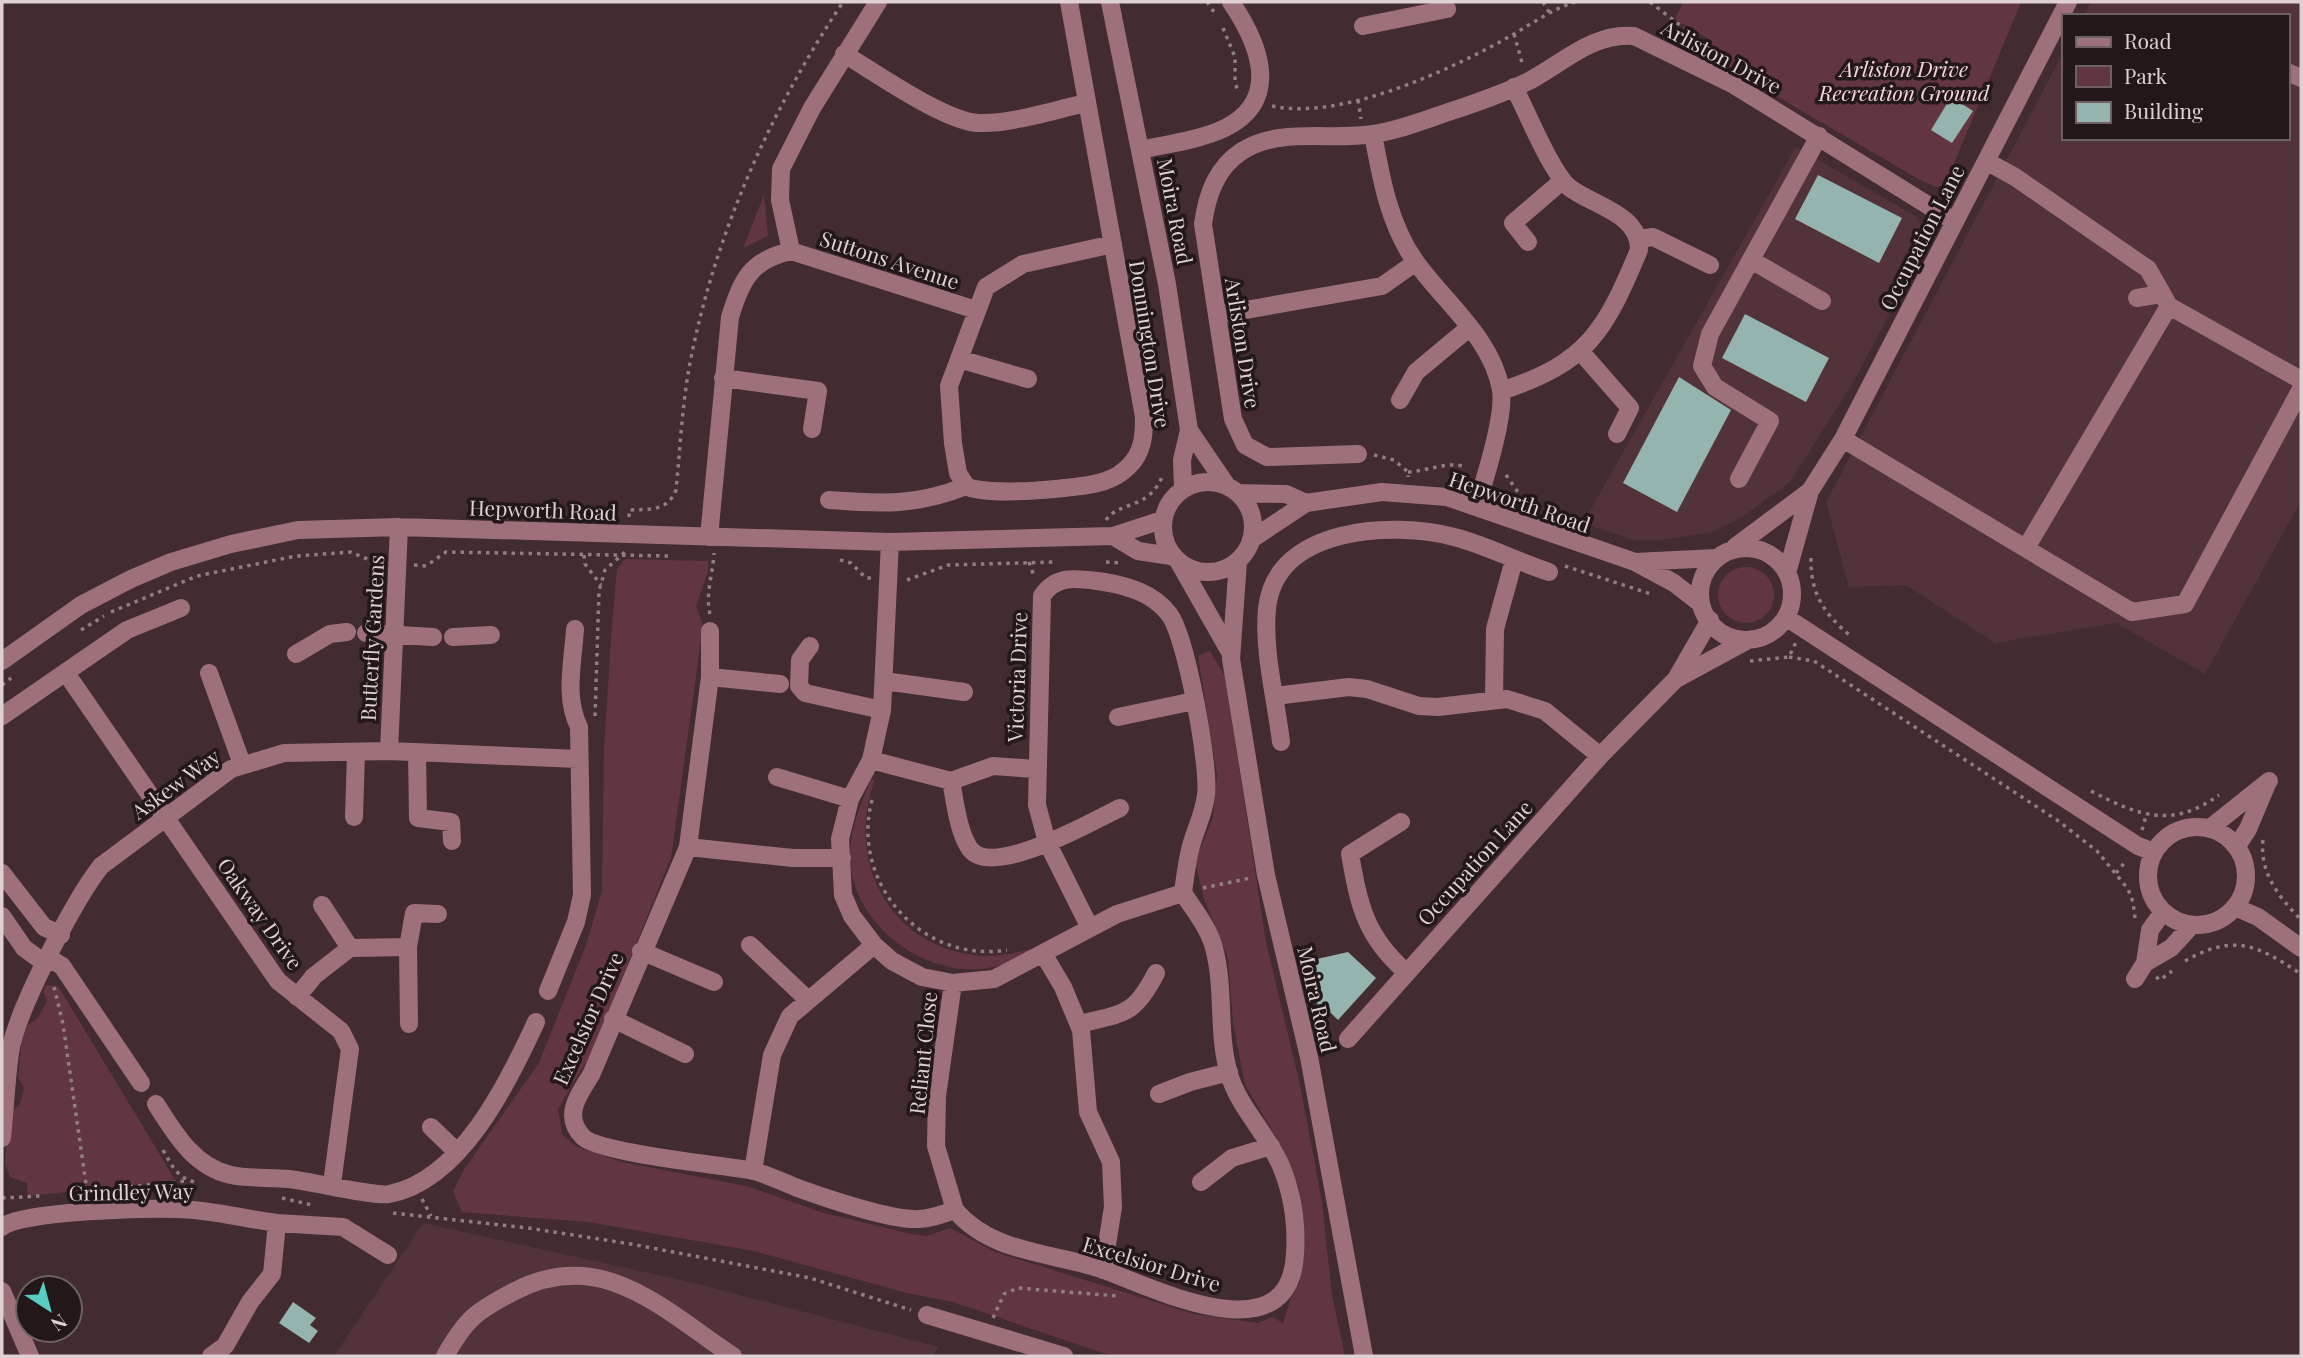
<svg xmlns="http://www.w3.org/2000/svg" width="2303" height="1358" font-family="'Playfair Display',serif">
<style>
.built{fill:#513339}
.green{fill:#623640}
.building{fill:#95b3af}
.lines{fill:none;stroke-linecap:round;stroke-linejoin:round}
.path{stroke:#917e81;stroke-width:3.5;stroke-dasharray:3.5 5;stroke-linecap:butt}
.minor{stroke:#9e717a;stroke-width:18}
.labels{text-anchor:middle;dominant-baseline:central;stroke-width:7;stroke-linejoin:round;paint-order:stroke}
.street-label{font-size:21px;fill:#dfd0d2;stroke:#221719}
.park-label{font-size:21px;font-style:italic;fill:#f7d4db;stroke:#221719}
</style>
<rect width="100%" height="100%" fill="#422c30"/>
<path class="built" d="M 2091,2 L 2301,2 L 2301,501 L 2205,674 L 2116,623 L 1995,643 L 1906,585 L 1849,587 L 1826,502 L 2063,53 L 2063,138 L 2287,138 L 2287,16 L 2084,16 Z
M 1796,147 L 1917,217 L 1926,230 L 1926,245 L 1854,381 L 1790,482 L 1741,518 L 1710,533 L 1661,540 L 1633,540 L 1583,523 Z
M 423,1223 L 690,1282 L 939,1347 L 932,1356 L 334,1356 Z"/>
<path class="green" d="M 1683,2 L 2021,2 L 1945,185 L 1937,187 L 1922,181 L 1706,55 L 1709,47 L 1705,37 L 1675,19 Z
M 764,195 L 768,236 L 743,248 Z
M 625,559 L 708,561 L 708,572 L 696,606 L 703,625 L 671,858 L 592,1052 L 558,1109 L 562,1134 L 576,1146 L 622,1162 L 746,1186 L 824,1213 L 911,1234 L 927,1236 L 950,1228 L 995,1252 L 1194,1314 L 1258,1323 L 1272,1317 L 1283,1323 L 1291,1298 L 1300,1282 L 1299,1188 L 1279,1142 L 1245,1085 L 1233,1023 L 1228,958 L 1204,899 L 1195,862 L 1213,817 L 1217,775 L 1198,656 L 1210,651 L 1225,676 L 1266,942 L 1300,1085 L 1322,1202 L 1332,1295 L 1345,1356 L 1112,1356 L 953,1302 L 907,1293 L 754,1251 L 588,1222 L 462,1212 L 453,1191 L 465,1168 L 539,1063 L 585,948 L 602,891 L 604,748 L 612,625 L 617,569 Z
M1718 595a28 28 0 1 1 56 0a28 28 0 1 1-56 0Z
M 875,779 C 846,857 885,942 973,955 C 1000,959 1027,950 1052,943 C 1028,953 1004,968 977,969 C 914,972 848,917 850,852 C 851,827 861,803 871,780 Z
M 46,985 L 58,986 L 174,1178 L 172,1181 L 28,1196 L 27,1183 L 10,1177 L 5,1164 L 9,1114 L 20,1104 L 24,1088 L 18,1077 L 23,1028 L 37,1019 L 47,1002 L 43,991 Z"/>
<path class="building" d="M 1951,97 L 1973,111 L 1952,143 L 1931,130 Z
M 1818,175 L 1902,218 L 1879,263 L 1795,219 Z
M 1745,314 L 1829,358 L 1806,402 L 1722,358 Z
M 1679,377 L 1731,410 L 1677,512 L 1623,483 Z
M 1348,952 L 1376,978 L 1338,1020 L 1331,1013 L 1320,1016 L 1308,961 Z
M 293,1302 L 316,1318 L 310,1325 L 318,1331 L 309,1343 L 279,1323 Z"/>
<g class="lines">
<path class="path" d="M 1207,2 L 1214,12
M 1543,2 L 1549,12
M 1650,2 L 1698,39 L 1701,49
M 1223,28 L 1235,57 L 1235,81 L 1238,93
M 1514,34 L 1523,66
M 1358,100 L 1361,119
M 1272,106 C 1342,121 1453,69 1514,34 C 1534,22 1553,9 1575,2
M 1374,455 L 1394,460 L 1408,472 L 1408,477
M 1408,472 C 1428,471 1444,462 1464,466
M 1506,475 L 1527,505
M 629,517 L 629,510 C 650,509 667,512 676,490 C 680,450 682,408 689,368 C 714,236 769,113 843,2
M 1106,520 C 1120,500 1148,511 1163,475
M 584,555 L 585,564 L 601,585
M 1811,558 C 1810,594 1825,615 1852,637
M 840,560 L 851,563 L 866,578 L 871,578
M 1029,562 L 1034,576
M 1106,562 L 1123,563
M 414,565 L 426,566 L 446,552 L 671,556
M 1565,566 L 1654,595
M 907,580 L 948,565 L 1056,562
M 111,612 L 197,576 L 296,556 L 350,552 L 378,563
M 710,614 C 705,594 713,574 714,553
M 81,630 L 104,616
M 1789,657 L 1814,661 L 2057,820 L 2097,851 L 2128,889 L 2133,902 L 2135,918
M 1750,661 L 1789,657 L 1796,642
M 2,685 L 11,678
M 595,716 L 599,591 L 605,570 L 625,552
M 2091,791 C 2139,816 2172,829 2219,795
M 872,800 C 850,882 921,964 1007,950
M 2142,830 L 2146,816
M 2263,840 C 2259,873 2280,898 2301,920
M 2116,873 L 2126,861
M 1203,888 L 1250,878
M 2185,961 C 2234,933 2257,945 2301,974
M 2156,977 L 2160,980 L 2172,971
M 54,987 L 63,1024 L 87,1191
M 163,1150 C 173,1168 178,1179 199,1183
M 79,1192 L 185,1181
M 2,1198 L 41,1196
M 282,1198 L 312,1205
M 422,1199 L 431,1216
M 393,1213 L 528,1228 L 631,1244 L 810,1278 L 911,1310
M 993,1318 L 1004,1294 L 1018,1288 L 1118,1296"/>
<path class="minor" d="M 1110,2 L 1167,284 L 1189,430 L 1182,460 L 1183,488
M 1363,26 L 1447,9
M 844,54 C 875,72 945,122 979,123 C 1011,124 1054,110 1086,103
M 2287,72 L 2301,78
M 1373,134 C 1381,178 1389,224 1415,261 C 1444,302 1492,338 1501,390 C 1505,416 1485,478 1477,505
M 1140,150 C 1167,144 1200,140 1225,128 C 1283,99 1258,42 1231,2
M 1986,161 L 2015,177 L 2148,269 L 2169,306 L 2301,380
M 1639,239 L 1653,237 L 1710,265
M 1528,242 L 1513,223 L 1562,181
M 791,251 L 976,310
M 1751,260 L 1822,301
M 2137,298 L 2161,294
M 1217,315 L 1382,286 L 1416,262
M 1581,352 L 1630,408 L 1617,434
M 959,359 L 1028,379
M 723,378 L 818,391 L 812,429
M 1501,391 C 1588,363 1605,331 1639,250 C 1640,214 1594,206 1570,188 C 1552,174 1526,110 1514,87
M 1400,400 L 1416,372 L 1470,327
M 1189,430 L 1227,486
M 1843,439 L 2132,612 L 2185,604 L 2301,389
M 1358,454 L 1267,457 L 1245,445 L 1233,419 L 1203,224 C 1207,195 1216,168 1242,151 C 1280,127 1330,141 1373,134 C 1394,131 1414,124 1434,117 C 1466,106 1499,96 1529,81 C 1563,63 1594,32 1634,36 L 1734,85 L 1955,222
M 1739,479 L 1770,421 L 1715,387 L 1702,366 L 1710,334 L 1819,136
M1163 527a45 45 0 1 1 90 0a45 45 0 1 1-90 0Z
M 966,486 L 958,473 L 953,443 L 949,386 L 986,287 L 1023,264 L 1113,244
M 1238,493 L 1286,494 L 1306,503
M 829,500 C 881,504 917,506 966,486 C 984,497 1083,489 1105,481 C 1114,478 1122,473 1128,467 C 1143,453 1144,436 1144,417 L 1069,2
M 1113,536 L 1138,551 L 1171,556
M 709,537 L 730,317 C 742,280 750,260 791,251 L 780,200 L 781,169 L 812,108 L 878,2
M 1252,539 L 1306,503 L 1382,492 L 1447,497 L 1635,562 L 1674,583 L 1701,604
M 1735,547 L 1810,491
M1700 594a46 46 0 1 1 92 0a46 46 0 1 1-92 0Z
M 2026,548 L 2169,306
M 1238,561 L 1231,659 L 1266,875 L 1309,1057 L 1364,1356
M 1635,562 L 1716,558
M 1180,564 L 1230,652
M 1787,573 L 1810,491 L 1843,439 L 2068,2
M 1787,618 L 2138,846 L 2154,852
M 710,631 L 710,677 L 688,847 L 591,1075 C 579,1094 562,1116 583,1137 C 599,1153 720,1165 749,1170 C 765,1173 780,1181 795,1187 C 822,1197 892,1221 919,1219 C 931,1219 943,1214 955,1210 C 992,1254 1053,1252 1104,1270 C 1158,1290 1290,1356 1295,1254 C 1297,1223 1293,1195 1281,1166 C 1267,1133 1239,1108 1229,1074 C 1217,1033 1225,989 1214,948 C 1209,928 1194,910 1183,893 L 1117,914 L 994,979 L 953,983 L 922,977 L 892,961 L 874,945 L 852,916 L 843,895 L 840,839 L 850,799 L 871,760 L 882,710 L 890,542
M 366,633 L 433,637
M 453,637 L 491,635
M 810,646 L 800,660 L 799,686 L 805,693 L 882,710
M 296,654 L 330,634 L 347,632
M 2,661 L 81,605 L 131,579 L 171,562 L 231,544 L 298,530 L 399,527 L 890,542 L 1113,536 L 1162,520
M 66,673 L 278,981 L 341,1031 L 350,1049 L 332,1184
M 209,673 L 242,764
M 710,677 L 780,684
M 1676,679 L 1746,641
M 884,681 L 964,692
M 1275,696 L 1349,687 L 1367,689 L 1419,706 L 1438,707 L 1507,699 L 1545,711 L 1600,756
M 1494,699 L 1495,629 L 1514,560
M 2,716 L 127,630 L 181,608
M 1118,717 L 1194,701
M 1281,742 C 1276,699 1263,652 1267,609 C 1275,526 1394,521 1454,537 C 1486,545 1518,562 1549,572
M 389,751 L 399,527
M 417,753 L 418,818 L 451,822 L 452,841
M 871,760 L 951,781 L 993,766 L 1035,769
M 777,777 L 850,799
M 951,781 C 955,801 958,832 970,849 C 993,879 1092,821 1120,808
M 354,817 L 356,752
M 1401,822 L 1350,854 C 1359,905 1365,936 1406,972
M2148 876a49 49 0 1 1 98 0a49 49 0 1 1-98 0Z
M 2210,828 L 2269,781
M 2237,846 L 2248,829 L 2267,784
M 688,847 L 793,858 L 842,858
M 2,873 L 44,927 L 61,935
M 322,905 L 350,948
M 2235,907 L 2258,917 L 2301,948
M 2,916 L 24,948 L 46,964
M 1090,928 L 1047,842 L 1037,805 L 1042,596 C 1057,573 1080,579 1104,582 C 1128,586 1153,593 1169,614 C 1186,635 1210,767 1206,795 C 1204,813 1196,828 1191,846 C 1187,861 1185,877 1183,893
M 750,945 L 807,999
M 408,947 L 414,913 L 438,914
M 641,951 L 714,982
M 1044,955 L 1063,987 L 1081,1030 L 1088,1112 L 1111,1162 L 1113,1207 L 1103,1270
M 49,958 L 62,966 L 141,1083
M 2145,963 L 2171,948 L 2192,925
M 2135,979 L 2145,963 L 2150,930 L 2163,912
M 953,983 L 937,1096 L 936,1146 L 955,1210
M 548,991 L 576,922 L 582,895 L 579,727 C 564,697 573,662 575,629
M 297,997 L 314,976 L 350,948 L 408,947 L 409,1024
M 613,1019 L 685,1054
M 1079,1024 C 1124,1013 1134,1016 1156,973
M 1348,1039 L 1600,756 L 1676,679 L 1710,620
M 1159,1094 L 1190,1082 L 1229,1072
M 156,1104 C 175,1134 194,1167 231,1175 C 249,1179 271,1177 289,1179 C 309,1181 375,1197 389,1194 C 461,1181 509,1081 536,1022
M 431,1127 L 457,1152
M 2,1138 C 5,1110 6,1081 10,1053 C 15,1013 75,899 101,866 L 231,769 L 284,753 L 389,751 L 578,759
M 753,1171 L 772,1055 L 790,1016 L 874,945
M 1201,1182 L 1232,1158 L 1271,1146
M 277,1223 L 343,1227 L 388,1255
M 2,1227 C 20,1211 146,1208 176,1209 C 209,1209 244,1219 277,1223 L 272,1274 L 250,1302 L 225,1346 L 211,1356
M 2,1291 L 30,1356
M 927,1315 L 1064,1356
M 445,1356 C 466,1319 475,1312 513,1292 C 601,1245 662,1309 733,1356"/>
</g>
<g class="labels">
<g class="street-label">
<text transform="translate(1722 56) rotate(28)">Arliston Drive</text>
<text transform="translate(1176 211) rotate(79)">Moira Road</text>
<text transform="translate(1921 237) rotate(-63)">Occupation Lane</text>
<text transform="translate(890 259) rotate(18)">Suttons Avenue</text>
<text transform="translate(1244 343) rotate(81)">Arliston Drive</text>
<text transform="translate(1151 344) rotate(81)">Donnington Drive</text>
<text transform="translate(1520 501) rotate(19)">Hepworth Road</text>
<text transform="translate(543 509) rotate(2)">Hepworth Road</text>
<text transform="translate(371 638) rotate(-87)">Butterfly Gardens</text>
<text transform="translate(1016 677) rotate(-88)">Victoria Drive</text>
<text transform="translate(175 783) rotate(-36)">Askew Way</text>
<text transform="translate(1474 862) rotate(-48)">Occupation Lane</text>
<text transform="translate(261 913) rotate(55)">Oakway Drive</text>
<text transform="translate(1318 999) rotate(77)">Moira Road</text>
<text transform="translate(587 1018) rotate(-66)">Excelsior Drive</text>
<text transform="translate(922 1053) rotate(-84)">Reliant Close</text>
<text transform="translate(131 1191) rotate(-1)">Grindley Way</text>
<text transform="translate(1152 1263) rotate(17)">Excelsior Drive</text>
</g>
<g class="park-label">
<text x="1904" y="68">Arliston Drive<tspan x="1904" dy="24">Recreation Ground</tspan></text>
</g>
</g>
<rect width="2303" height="1358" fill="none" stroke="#dfd0d2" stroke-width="7"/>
<rect x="2062" y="14" width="228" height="126" fill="#221719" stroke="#6e6163" stroke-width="2"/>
<rect x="2076" y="37" width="35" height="10" fill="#9e717a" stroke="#6e6163" stroke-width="2"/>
<text x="2124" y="49" font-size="21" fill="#dfd0d2">Road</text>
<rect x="2076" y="66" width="35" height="21" fill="#623640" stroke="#6e6163" stroke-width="2"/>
<text x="2124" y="84" font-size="21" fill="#dfd0d2">Park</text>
<rect x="2076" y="102" width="35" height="21" fill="#95b3af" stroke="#6e6163" stroke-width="2"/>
<text x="2124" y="119" font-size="21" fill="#dfd0d2">Building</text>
<g transform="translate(49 1309) rotate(144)"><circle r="33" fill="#221719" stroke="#6e6163" stroke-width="2"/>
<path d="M0-5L12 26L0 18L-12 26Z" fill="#57cec1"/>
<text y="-10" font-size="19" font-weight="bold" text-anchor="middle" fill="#dfd0d2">N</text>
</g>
</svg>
